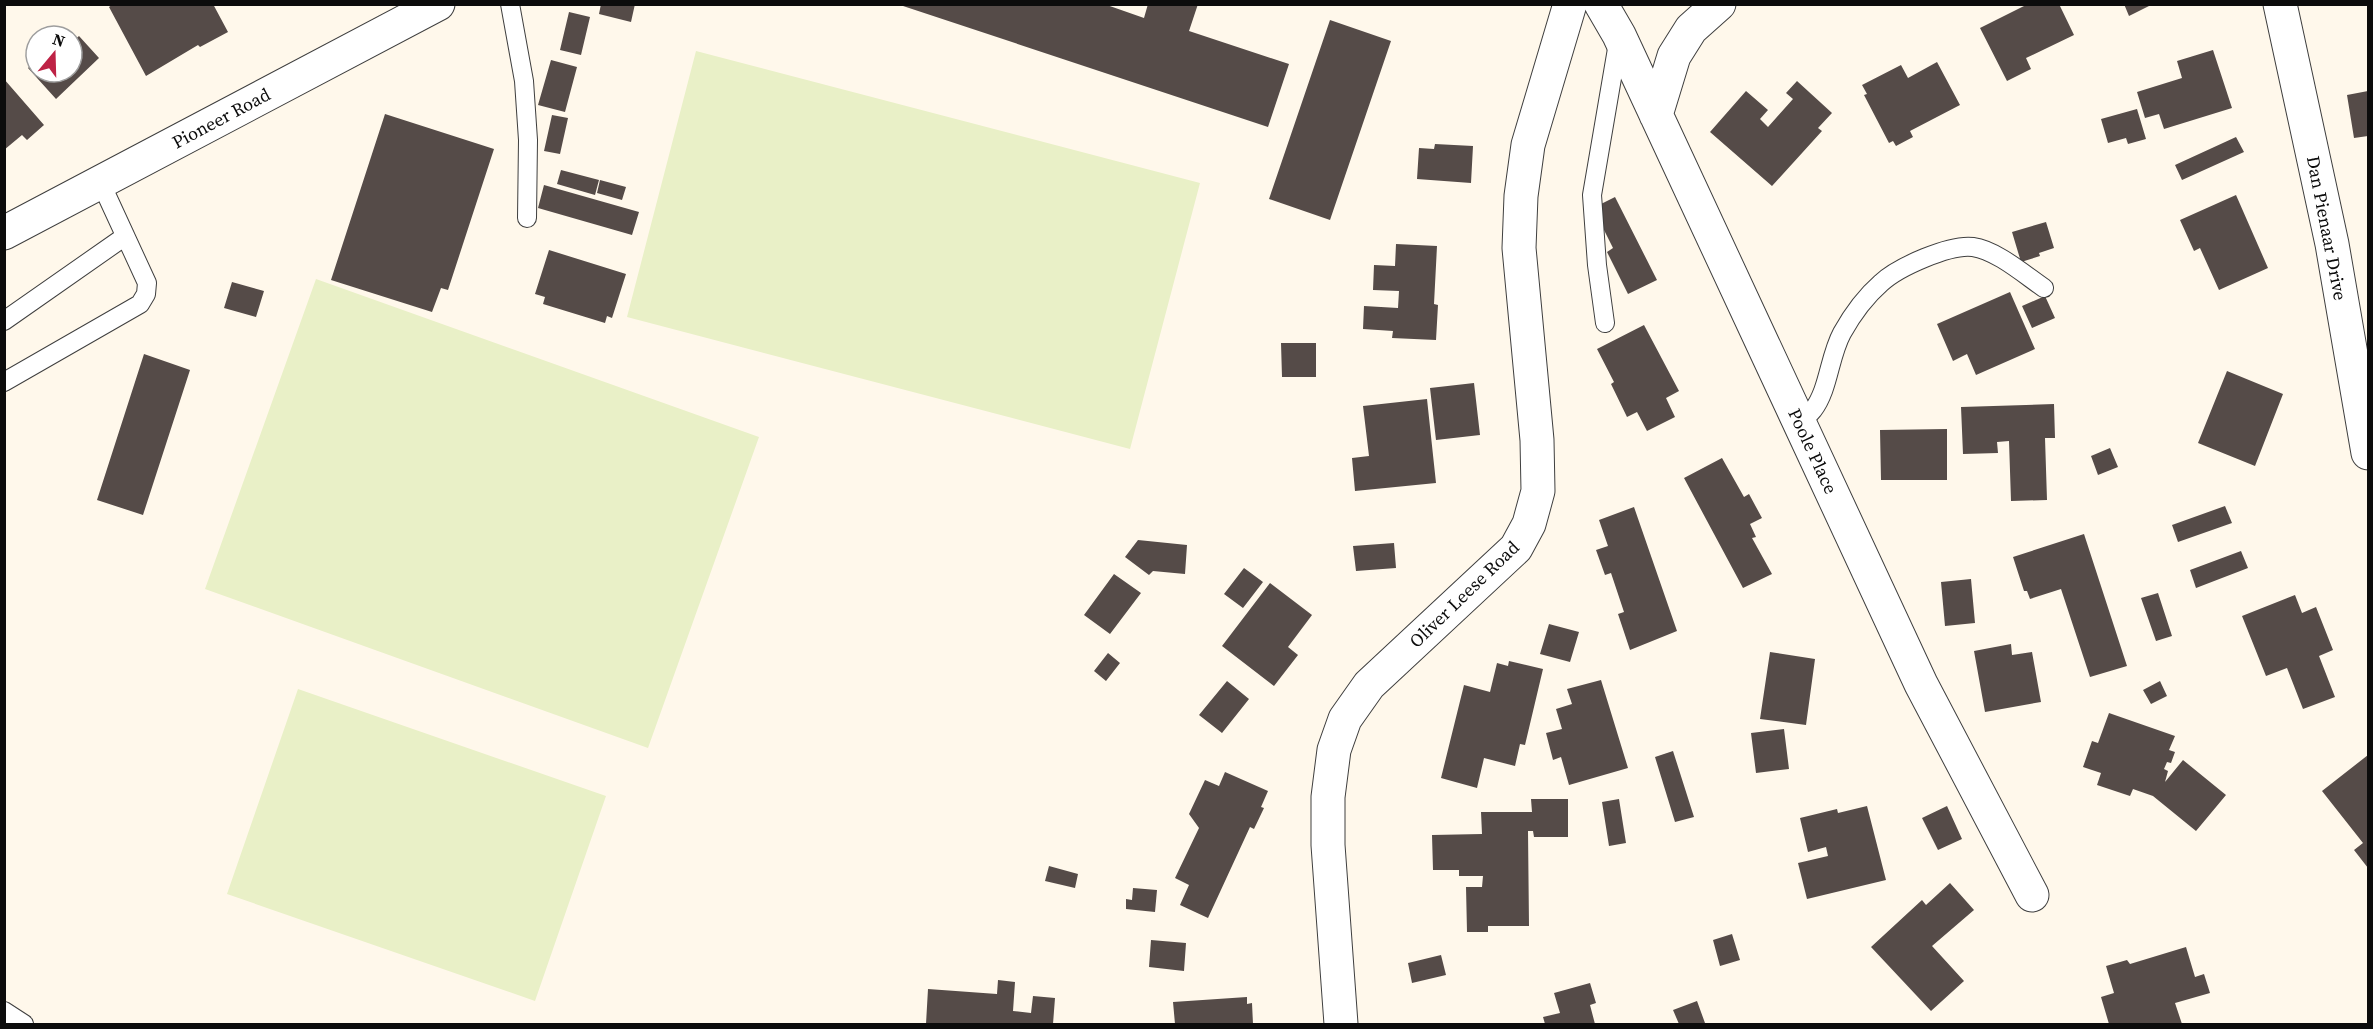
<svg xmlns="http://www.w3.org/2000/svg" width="2373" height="1029" font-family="'Source Serif 4',serif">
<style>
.pitch{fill:#e9f0c7}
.building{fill:#554b48}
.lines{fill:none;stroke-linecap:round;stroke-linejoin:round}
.lane-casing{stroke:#3f3f3f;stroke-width:20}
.street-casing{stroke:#3f3f3f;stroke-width:35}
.lane{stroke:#fff;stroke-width:18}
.street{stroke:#fff;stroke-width:33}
.labels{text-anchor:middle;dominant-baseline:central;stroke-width:6;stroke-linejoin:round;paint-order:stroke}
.street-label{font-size:18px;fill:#0c0c0c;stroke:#fff}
</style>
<rect width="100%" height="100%" fill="#fff8eb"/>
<path class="pitch" d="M 696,51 L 1200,183 L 1130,449 L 627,317 Z
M 316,279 L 759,437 L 648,748 L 205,589 Z
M 298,689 L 606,796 L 535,1001 L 227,894 Z"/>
<path class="building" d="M 113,4 L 213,4 L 228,32 L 200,47 L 198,45 L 146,76 L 109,7 Z
M 601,4 L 635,4 L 631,22 L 599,14 Z
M 1104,4 L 1144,18 L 1148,4 L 1198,4 L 1189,31 L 1289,64 L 1268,127 L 900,5 Z
M 2028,4 L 2059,4 L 2074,35 L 2026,58 L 2031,69 L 2007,81 L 1980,28 Z
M 2124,4 L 2153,4 L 2129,16 Z
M 569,12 L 590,17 L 581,55 L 560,50 Z
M 1330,20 L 1391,41 L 1330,220 L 1269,199 Z
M 79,36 L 99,58 L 56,99 L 28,68 L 36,60 L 36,72 L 72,72 L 72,42 Z
M 2213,50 L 2232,108 L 2164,129 L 2159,114 L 2145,118 L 2137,92 L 2182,78 L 2177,61 Z
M 551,60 L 577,67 L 565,112 L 538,105 Z
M 1937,62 L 1960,105 L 1910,131 L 1913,137 L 1896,146 L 1893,141 L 1889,143 L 1864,95 L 1867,94 L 1862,85 L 1901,65 L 1908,78 Z
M 4,79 L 44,125 L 27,140 L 22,135 L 4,150 Z
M 1797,81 L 1832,113 L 1818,128 L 1822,131 L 1772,186 L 1710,132 L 1746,91 L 1768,110 L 1760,119 L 1768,127 L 1793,99 L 1786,93 Z
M 2368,91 L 2368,136 L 2354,138 L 2347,95 Z
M 2137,109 L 2146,139 L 2128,144 L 2126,138 L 2108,143 L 2101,119 Z
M 385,114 L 494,149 L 448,290 L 441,288 L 432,312 L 331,280 Z
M 552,115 L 568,118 L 560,154 L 544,151 Z
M 2236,137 L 2244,152 L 2182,180 L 2175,165 Z
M 1435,144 L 1473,146 L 1471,183 L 1417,179 L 1419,148 L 1434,149 Z
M 561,170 L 599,180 L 595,195 L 557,184 Z
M 600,180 L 626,187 L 622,200 L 597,193 Z
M 544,185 L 639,212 L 632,235 L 538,208 Z
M 2236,195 L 2268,268 L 2219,290 L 2200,248 L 2194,251 L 2180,220 Z
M 1615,197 L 1657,280 L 1628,294 L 1607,252 L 1613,248 L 1593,208 Z
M 2046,222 L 2054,248 L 2039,253 L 2040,256 L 2021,262 L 2012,232 Z
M 1396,244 L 1437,246 L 1434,304 L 1438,305 L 1436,340 L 1392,338 L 1393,331 L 1363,329 L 1364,306 L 1398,308 L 1399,291 L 1373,290 L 1374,265 L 1395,266 Z
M 549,250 L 626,274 L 612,318 L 607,316 L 605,323 L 543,304 L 545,297 L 535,294 Z
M 232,282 L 264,291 L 256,317 L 224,308 Z
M 2010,292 L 2035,349 L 1976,375 L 1967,354 L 1953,361 L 1937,324 Z
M 2045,296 L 2055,318 L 2032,328 L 2022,306 Z
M 1644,325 L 1679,391 L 1666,398 L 1675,417 L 1647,431 L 1637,412 L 1627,417 L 1611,384 L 1614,382 L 1597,349 Z
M 1281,343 L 1316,343 L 1316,377 L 1282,377 Z
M 144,354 L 190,370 L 143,515 L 97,500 Z
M 2227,371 L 2283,394 L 2255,466 L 2198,443 Z
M 1474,383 L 1480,435 L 1436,440 L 1430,388 Z
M 1427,399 L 1436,483 L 1355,491 L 1352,458 L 1369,456 L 1363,406 Z
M 2054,404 L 2055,438 L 2045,438 L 2047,500 L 2011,501 L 2009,441 L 1997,442 L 1998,453 L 1963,454 L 1961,407 Z
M 1947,429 L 1947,480 L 1881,480 L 1880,430 Z
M 2110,448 L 2118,467 L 2098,475 L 2091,456 Z
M 1722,458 L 1744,497 L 1749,494 L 1762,518 L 1750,524 L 1756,537 L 1752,538 L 1772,574 L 1743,588 L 1684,478 Z
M 2225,506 L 2232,523 L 2178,542 L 2172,525 Z
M 1634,507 L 1677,631 L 1630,650 L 1618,614 L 1624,612 L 1611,573 L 1605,575 L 1596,550 L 1608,546 L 1599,520 Z
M 2084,534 L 2127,666 L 2090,677 L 2061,589 L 2030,599 L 2027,591 L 2024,591 L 2013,557 Z
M 1138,540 L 1187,545 L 1185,574 L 1153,571 L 1149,575 L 1125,557 Z
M 1394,543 L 1396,568 L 1356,571 L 1353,546 Z
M 2241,551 L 2248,568 L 2196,588 L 2190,570 Z
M 1244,568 L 1263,582 L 1243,608 L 1224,594 Z
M 1114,574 L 1141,593 L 1110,634 L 1084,615 Z
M 1971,579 L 1975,623 L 1945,626 L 1941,582 Z
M 1270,583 L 1312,615 L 1288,647 L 1298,655 L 1274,686 L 1222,646 Z
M 2158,593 L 2172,636 L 2156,641 L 2141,598 Z
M 2295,595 L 2302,613 L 2316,607 L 2333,650 L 2319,656 L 2335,697 L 2303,709 L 2287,668 L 2266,676 L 2242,616 Z
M 1549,624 L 1579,632 L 1570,662 L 1540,654 Z
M 2011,644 L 2012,655 L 2032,652 L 2041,702 L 1985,712 L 1974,651 Z
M 1770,652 L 1815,659 L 1806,725 L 1760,719 Z
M 1108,653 L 1120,663 L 1106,681 L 1094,671 Z
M 1509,661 L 1543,669 L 1525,745 L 1520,744 L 1515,766 L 1484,758 L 1477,788 L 1441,778 L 1464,685 L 1490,692 L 1497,663 L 1508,666 Z
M 1601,680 L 1628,768 L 1569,785 L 1561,757 L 1553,760 L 1546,733 L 1562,729 L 1556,709 L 1572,704 L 1567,689 Z
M 1227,681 L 1249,699 L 1222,733 L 1199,715 Z
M 2160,681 L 2167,696 L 2151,704 L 2143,690 Z
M 2109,713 L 2175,736 L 2169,750 L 2175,752 L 2171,763 L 2167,762 L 2164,769 L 2168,771 L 2165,782 L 2183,760 L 2226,795 L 2196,831 L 2153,796 L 2133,789 L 2130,796 L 2097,785 L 2101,773 L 2083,767 L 2092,741 L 2098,743 Z
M 1784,729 L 1789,769 L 1756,773 L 1751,733 Z
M 1673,751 L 1694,817 L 1675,822 L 1655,757 Z
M 2368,755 L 2368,868 L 2354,850 L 2363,843 L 2322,791 Z
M 1225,772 L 1268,791 L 1261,807 L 1264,808 L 1254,829 L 1250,827 L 1208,918 L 1180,905 L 1189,885 L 1175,878 L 1199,828 L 1189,814 L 1205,780 L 1219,786 Z
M 1531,799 L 1568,799 L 1568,837 L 1534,837 L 1533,831 L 1528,831 L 1529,926 L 1488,926 L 1488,932 L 1467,932 L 1466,887 L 1482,887 L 1483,876 L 1459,876 L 1459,870 L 1433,870 L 1432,835 L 1482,834 L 1481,812 L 1532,812 Z
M 1619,799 L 1626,843 L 1609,846 L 1602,802 Z
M 1867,806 L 1886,880 L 1807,899 L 1798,863 L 1828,856 L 1826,847 L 1808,852 L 1800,818 L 1837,809 L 1838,813 Z
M 1947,806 L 1962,839 L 1938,850 L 1922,818 Z
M 1049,866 L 1078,874 L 1075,888 L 1045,881 Z
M 1950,883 L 1974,910 L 1932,946 L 1964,981 L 1931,1011 L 1871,947 L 1922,900 L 1926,905 Z
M 1133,888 L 1157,890 L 1155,912 L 1126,909 L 1126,899 L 1132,900 Z
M 1732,934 L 1740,960 L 1720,966 L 1713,940 Z
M 1151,940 L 1186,943 L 1184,971 L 1149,967 Z
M 2186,947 L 2195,977 L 2204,974 L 2210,993 L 2175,1003 L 2182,1024 L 2109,1024 L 2101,997 L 2114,993 L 2106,966 L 2127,960 L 2130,964 Z
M 1441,955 L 1446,975 L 1412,983 L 1408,963 Z
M 998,980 L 1015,982 L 1013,1011 L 1031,1013 L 1033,996 L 1055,998 L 1053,1024 L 926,1024 L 928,989 L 997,994 Z
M 1590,983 L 1596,1003 L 1590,1005 L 1595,1024 L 1545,1024 L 1543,1017 L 1560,1013 L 1554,993 Z
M 1247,997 L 1247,1004 L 1252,1003 L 1253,1024 L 1175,1024 L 1173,1002 Z
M 1697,1001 L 1705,1023 L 1679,1024 L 1673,1010 Z"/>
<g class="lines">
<defs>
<path id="lane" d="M 510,4 L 524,81 L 528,140 L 527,218
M 4,321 L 124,237
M 1605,323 L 1597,265 L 1592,195 L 1618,43
M 4,382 L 140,304 L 146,294 L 147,283 L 100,181
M 1799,423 C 1804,419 1809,415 1813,410 C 1829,389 1829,357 1842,333 C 1852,315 1865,297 1881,283 C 1898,267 1950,244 1973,247 C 1996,250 2025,275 2044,288
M 4,1011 L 24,1024"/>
<path id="street" d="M 1601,4 L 1619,35 L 1921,684 L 2032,895
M 2280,4 L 2332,244 L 2368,453
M 1656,115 L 1674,56 L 1691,29 L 1719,4
M 4,233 L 438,4
M 1341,1024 L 1328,845 L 1328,797 L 1334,750 L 1345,719 L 1369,685 L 1516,548 L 1529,524 L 1538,491 L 1537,440 L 1519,248 L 1521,196 L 1528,145 L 1570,4"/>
</defs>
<use href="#lane" class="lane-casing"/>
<use href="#street" class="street-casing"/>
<use href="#lane" class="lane"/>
<use href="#street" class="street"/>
</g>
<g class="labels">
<g class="street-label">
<text transform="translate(221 118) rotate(-28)">Pioneer Road</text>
<text transform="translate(2327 228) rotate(79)">Dan Pienaar Drive</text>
<text transform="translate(1813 451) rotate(65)">Poole Place</text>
<text transform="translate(1464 594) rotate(-44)">Oliver Leese Road</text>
</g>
</g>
<rect width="2373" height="1029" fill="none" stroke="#0c0c0c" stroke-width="12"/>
<g transform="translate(54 54) rotate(19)"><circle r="28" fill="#ffffff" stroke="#9e9e9e" stroke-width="1.5"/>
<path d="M0-4.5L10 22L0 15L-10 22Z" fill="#be2245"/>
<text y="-9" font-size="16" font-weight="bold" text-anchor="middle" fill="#0c0c0c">N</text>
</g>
</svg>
